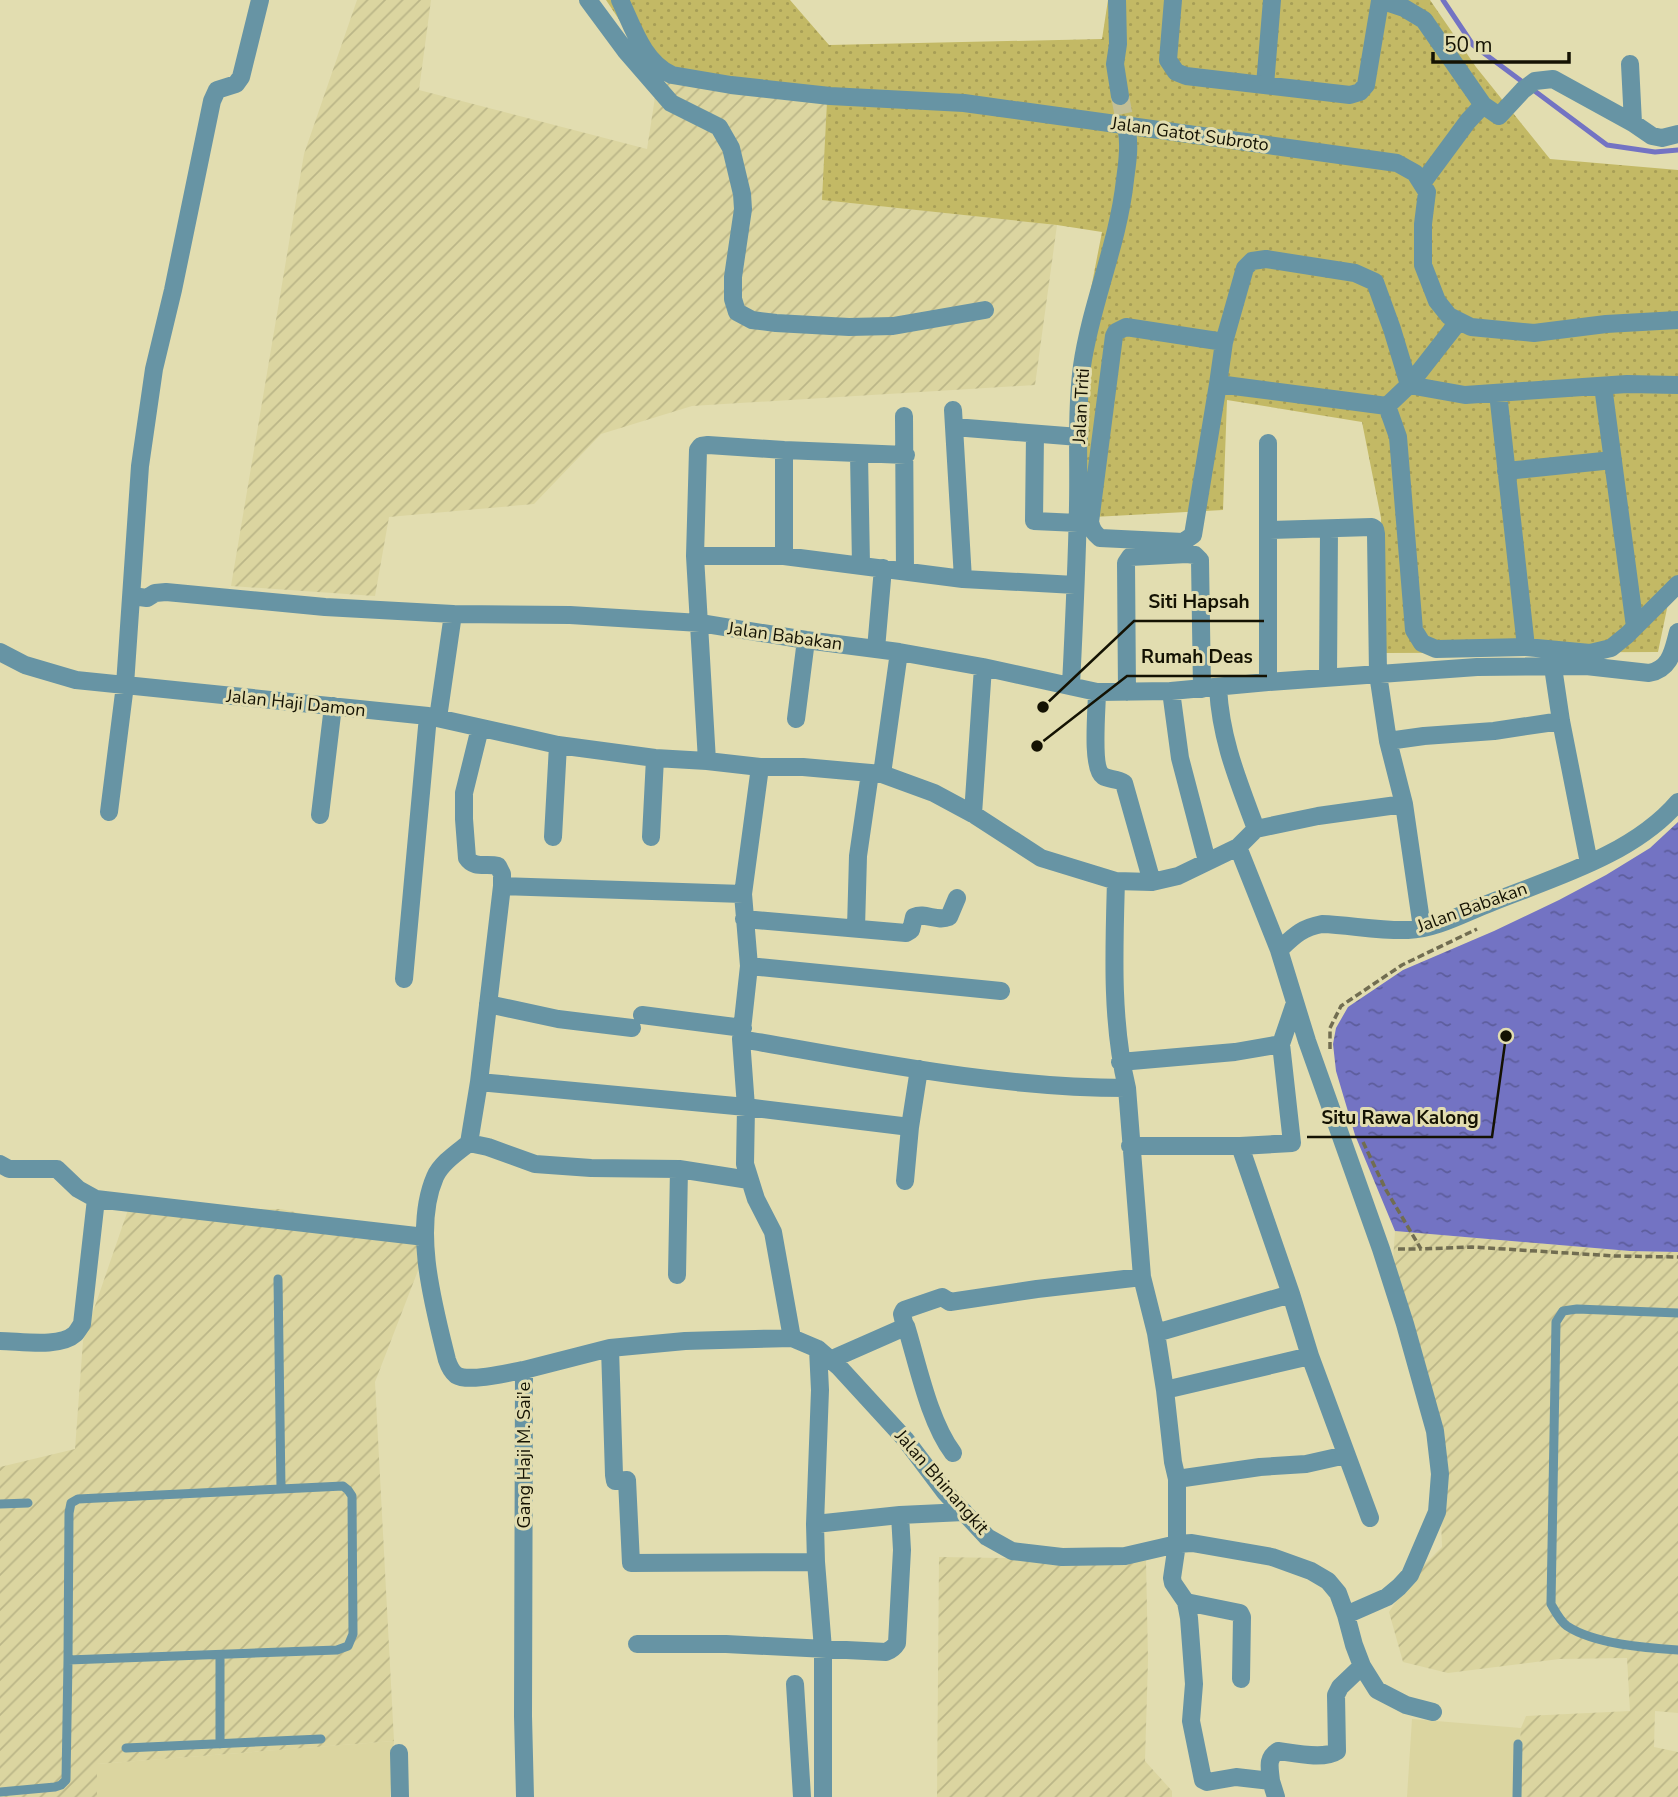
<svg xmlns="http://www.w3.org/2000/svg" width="1678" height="1797" font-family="'Nunito Sans',sans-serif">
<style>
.built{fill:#dbd5a0}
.industrial{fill:url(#industrial-furrows)}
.grass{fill:url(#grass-dots)}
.water{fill:url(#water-ripples)}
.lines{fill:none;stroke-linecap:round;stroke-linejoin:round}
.stream{stroke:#7373c3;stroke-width:5}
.minor-tunnel{stroke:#c3bf96;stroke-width:18;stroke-dasharray:18 9;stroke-linecap:butt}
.path{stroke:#716d51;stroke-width:3.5;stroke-dasharray:7 3.5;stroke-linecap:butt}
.service{stroke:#6794a4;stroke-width:9}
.minor{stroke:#6794a4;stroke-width:18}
.labels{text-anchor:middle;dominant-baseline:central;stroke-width:6;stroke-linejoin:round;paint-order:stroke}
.street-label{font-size:18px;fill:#141203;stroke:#e2ddb0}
.leader{fill:none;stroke:#141203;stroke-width:2.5}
.callout-dot{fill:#141203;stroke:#e2ddb0;stroke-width:2.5}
.callout-label{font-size:19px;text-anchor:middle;font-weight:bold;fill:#141203;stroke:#e2ddb0;stroke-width:6;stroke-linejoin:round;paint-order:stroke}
</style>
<defs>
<pattern id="industrial-furrows" width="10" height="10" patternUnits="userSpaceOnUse" patternTransform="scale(1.75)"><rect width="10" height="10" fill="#dbd5a0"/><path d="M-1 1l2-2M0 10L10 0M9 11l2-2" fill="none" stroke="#bbb688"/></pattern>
<pattern id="grass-dots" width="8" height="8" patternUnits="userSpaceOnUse" patternTransform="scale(1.75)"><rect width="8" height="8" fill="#c3b965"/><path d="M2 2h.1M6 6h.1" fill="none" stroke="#a79e56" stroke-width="1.8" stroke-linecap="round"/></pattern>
<pattern id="water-ripples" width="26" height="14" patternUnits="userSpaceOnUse" patternTransform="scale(1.75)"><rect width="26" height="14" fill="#7373c3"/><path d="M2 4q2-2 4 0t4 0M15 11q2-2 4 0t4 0" fill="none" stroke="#5d5d9c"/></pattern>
</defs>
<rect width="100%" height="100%" fill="#e2ddb0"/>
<path class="built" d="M 1412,1719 L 1521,1728 L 1515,1797 L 1407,1797 Z
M 394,1741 L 390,1797 L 97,1797 L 97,1764 Z"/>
<path class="industrial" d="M 357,0 L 431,0 L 419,90 L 647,149 L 658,78 L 827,101 L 823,200 L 1057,225 L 1035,385 L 692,406 L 601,434 L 534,504 L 389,517 L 375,596 L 231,586 L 304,154 Z
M 130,1204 L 180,1209 L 281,1209 L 418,1240 L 419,1268 L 375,1382 L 394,1741 L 97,1764 L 97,1797 L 0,1797 L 0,1467 L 75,1449 L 83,1341 Z
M 1395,1231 L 1630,1251 L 1678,1252 L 1678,1713 L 1655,1711 L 1654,1747 L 1678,1752 L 1678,1797 L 1515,1797 L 1521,1728 L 1526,1716 L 1630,1711 L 1627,1658 L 1559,1659 L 1448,1673 L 1403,1662 L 1389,1612 L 1413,1576 L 1442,1547 L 1440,1486 L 1391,1289 Z
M 939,1557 L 1146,1560 L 1148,1660 L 1145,1761 L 1172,1791 L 1172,1797 L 937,1797 Z"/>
<path class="grass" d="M 606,0 L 790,0 L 829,45 L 1102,39 L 1108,0 L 1430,0 L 1476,67 L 1550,159 L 1678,170 L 1678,593 L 1670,594 L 1658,652 L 1384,653 L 1381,518 L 1362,422 L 1227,400 L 1223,510 L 1075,518 L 1074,376 L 1102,232 L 1057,225 L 822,200 L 827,101 L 658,78 Z"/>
<path class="water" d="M 1678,822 L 1678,1252 L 1630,1251 L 1395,1231 L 1355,1135 L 1336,1071 L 1333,1044 L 1336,1028 L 1348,1007 L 1403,970 L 1494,931 L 1559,900 L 1606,875 L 1650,848 Z"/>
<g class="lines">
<path class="stream" d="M 1443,0 L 1473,45 L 1524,83
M 1532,89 L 1607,145 L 1655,152 L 1678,150"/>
<path class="minor-tunnel" d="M 1120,96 L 1127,132"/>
<path class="path" d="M 1330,1049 L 1330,1028 L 1341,1006 L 1402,965 L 1477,929
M 1363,1142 L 1386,1190 L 1421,1249 L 1472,1247 L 1615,1256 L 1678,1257
M 1398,1249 L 1421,1249"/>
<path class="service" d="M 1678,1313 L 1577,1309 L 1563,1311 L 1556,1322 L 1551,1604 C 1555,1611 1560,1621 1567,1626 C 1594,1644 1646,1648 1678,1650
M 0,1504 L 28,1503
M 220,1655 L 220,1744
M 68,1660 L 337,1650 L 348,1646 L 353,1634 L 352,1496 L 348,1490 L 343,1486 L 281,1489 L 278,1279
M 126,1748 L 321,1739
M 0,1792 L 55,1787 L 61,1785 L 66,1780 L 68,1660 L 69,1513 L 71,1503 L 78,1499 L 281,1489
M 1517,1797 L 1518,1744"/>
<path class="minor" d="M 588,0 L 625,50 L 671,103 L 719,127 L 731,148 L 742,194 L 743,209 L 733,277 L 733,299 L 737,312 L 752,320 L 776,323 L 849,327 L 893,326 L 985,310
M 620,0 C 633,27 643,62 672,75 L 731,85 L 830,96 L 964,103 L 1397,163 L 1415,173 L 1427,192 L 1423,224 L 1423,265 L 1437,301 L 1449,316 L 1471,327 L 1534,333 L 1606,324 L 1678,320
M 1117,0 L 1118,44 L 1115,64 L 1120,96
M 1173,0 L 1168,60 L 1176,72 L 1186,76 L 1350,95 L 1360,92 L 1366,85 L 1380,1
M 1380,0 L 1404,8 L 1424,20 L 1483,105 L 1499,116 L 1523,90 L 1535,81 L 1553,79 L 1633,123 L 1652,136 L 1662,138 L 1678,134
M 1630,64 L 1633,123
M 1265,85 L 1272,0
M 1423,182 L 1468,121 L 1483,105
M 1218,384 L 1193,535 L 1183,542 L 1100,538 C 1094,533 1092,530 1090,522 L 1114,336 L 1116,332 L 1126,327 L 1224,342
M 1409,385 L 1392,329 L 1375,282 L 1355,273 L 1266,259 L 1252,261 L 1245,268 L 1224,342 L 1218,384 L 1387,406 L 1398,437 L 1414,630 L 1422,643 L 1436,649 L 1526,647 L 1590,653 L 1611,648 L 1627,635 L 1678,584
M 1409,385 L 1465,395 L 1627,384 L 1678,385
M 1603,386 L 1635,627
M 1498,393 L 1526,647
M 1387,406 L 1409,385 L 1459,321
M 953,410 L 963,579
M 904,416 L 905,571
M 954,427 L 1079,437
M 1035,434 L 1034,521 L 1078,523
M 784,450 L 784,556
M 859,454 L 861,565
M 1506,471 L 1613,460
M 1268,530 L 1268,443
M 695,556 L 784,556 L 963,579 L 1075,585
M 132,596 L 147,598 L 155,593 L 166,592 L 325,607 L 453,614 L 570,615 L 700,623 L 806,640 L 899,652 L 983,667 L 1097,692 L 1171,691 L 1268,682 L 1477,667 L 1586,666 L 1649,673 C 1671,669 1673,650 1678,632
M 876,649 L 883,568
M 0,652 L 25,665 L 76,680 L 428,716 L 558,745 L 655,758 L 707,761 L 760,767 L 803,767 L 882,774 L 934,793 L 973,814 L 1041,858 L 1116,881 L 1152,882 L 1178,876 L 1238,847 L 1256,829 C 1238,780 1221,741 1218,688
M 1553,667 L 1561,721 L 1589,863
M 1328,677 L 1329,529
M 1268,682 L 1268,530 L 1372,527 L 1375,529 L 1376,534 L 1378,674 L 1388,741 L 1404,804 L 1422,928
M 1071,685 C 1074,625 1077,565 1078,505 C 1079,459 1076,412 1082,366 C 1091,303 1118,245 1125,180 C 1127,164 1130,148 1127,132
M 1171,691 L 1180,758 L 1207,861
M 1097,692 C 1097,707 1091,768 1103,776 C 1109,780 1117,778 1124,783 L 1152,882
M 1127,692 L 1126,563 L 1130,557 L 1187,554 L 1195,555 L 1200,560 L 1202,689
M 438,718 L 453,614
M 796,719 L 806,640
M 480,728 L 464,793 L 464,819 L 467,858 C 474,869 487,863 498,866 L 502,874 L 502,886 L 479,1082 L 469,1143 C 458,1152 441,1163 435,1177 C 412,1230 434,1307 447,1360 C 449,1366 451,1371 456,1375 C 469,1383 509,1372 524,1370
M 1388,741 L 1424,736 L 1494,731 L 1561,721
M 707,761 L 695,556 L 698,450 L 701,446 L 708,445 L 784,450 L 906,455
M 760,767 L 743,894 L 749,966 L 741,1039 L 746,1107 L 745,1164 L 756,1199 L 773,1232 L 792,1338
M 882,774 L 899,652
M 109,812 L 125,685 L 140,466 L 154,369 L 173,290 L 212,101 L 217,90 L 236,84 L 241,77 L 260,0
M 973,814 L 983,667
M 320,815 L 333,706
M 1256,829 L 1318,816 L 1404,804
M 553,837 L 558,745
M 651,837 L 655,758
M 1238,847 L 1279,950 L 1307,1041 L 1381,1249 L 1405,1324 L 1435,1431 L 1440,1474 L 1437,1512 L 1410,1575 L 1399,1587 L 1387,1597 L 1346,1615
M 1116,881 C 1114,950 1111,1022 1127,1088 L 1142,1277 L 1156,1333 L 1165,1390 L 1173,1462 L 1177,1479 L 1177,1544 L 1172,1578 L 1173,1583 L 1186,1602 L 1189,1618 L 1194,1684 L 1191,1721 L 1203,1780 L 1207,1782 L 1236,1777 L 1271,1781 L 1276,1797
M 502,886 L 743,894
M 744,919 L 906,933 L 911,930 L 914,917 C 925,912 937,922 949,917 L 957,898
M 856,928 L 858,856 L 870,773
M 1279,950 C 1294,936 1301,928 1322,924 C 1350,925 1379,931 1408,930 C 1436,929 1464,913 1490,903 C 1552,878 1633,855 1678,802
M 749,966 L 1001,991
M 404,979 L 428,716
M 488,1004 L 558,1019 L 632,1028
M 642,1015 L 743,1028
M 741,1039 C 869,1061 997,1088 1127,1088
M 1120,1062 L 1235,1052 L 1281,1044
M 479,1082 L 746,1107 L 910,1127 L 919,1069
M 469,1143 L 488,1147 L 535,1164 L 591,1168 L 679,1169 L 749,1180
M 1130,1146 L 1240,1146 L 1292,1143 L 1281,1044 L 1295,1003
M 1240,1146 L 1291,1294 L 1310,1356 L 1370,1518
M 0,1164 L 9,1169 L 57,1169 L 78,1189 L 96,1199 L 425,1237
M 905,1181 L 910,1127
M 677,1275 L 679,1169
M 906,1326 C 918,1365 929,1421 953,1453
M 1156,1333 L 1291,1294
M 0,1341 C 20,1341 60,1348 75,1334 C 77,1332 80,1327 82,1324 L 96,1199
M 610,1348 L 614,1475 L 615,1481 L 627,1480 L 631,1563 L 816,1562
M 818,1349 L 820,1390 L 815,1524 L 816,1562 L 823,1649 L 823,1797
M 830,1360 L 905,1327 L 902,1314 L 904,1310 L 942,1297 L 950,1302 L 1037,1289 L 1142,1277
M 1165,1390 L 1310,1356
M 1177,1479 L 1260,1467 L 1306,1464 L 1346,1455
M 815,1524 L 900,1515 L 964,1512
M 1186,1602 L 1240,1613 L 1242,1617 L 1241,1679
M 637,1644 L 726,1644 L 886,1652 C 891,1650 894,1648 897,1643 L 902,1550 L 900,1515
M 795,1684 L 802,1797
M 399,1753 L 400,1797
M 1271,1781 C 1270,1769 1266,1758 1278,1751 C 1293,1753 1324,1760 1337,1751 L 1336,1695 L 1340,1687 L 1362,1666
M 525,1797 L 523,1716 L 524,1370 L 610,1348 L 685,1341 L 792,1338 L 818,1349 L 839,1367 L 905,1439 L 945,1492 L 987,1537 L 1012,1551 L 1062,1557 L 1125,1556 L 1177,1544 L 1192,1543 L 1272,1557 L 1311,1571 L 1328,1581 L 1338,1593 L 1346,1615 L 1354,1645 L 1362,1666 L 1377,1690 L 1406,1705 L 1433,1712"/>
</g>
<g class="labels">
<g class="street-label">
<text transform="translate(1190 134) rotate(8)">Jalan Gatot Subroto</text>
<text transform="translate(1081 406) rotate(-87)">Jalan Triti</text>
<text transform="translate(785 636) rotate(8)">Jalan Babakan</text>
<text transform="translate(296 703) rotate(6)">Jalan Haji Damon</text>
<text transform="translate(1472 907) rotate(-20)">Jalan Babakan</text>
<text transform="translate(524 1455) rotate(-90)">Gang Haji M. Sai'e</text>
<text transform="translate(942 1482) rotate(49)">Jalan Bhinangkit</text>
</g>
</g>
<path class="leader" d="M1043 707L1134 621H1264M1037 746L1127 676H1267M1506 1036L1492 1137H1307"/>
<g class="callout-dot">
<circle cx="1043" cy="707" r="7"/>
<circle cx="1037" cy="746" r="7"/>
<circle cx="1506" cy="1036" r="7"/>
</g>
<g class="callout-label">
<text x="1199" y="608">Siti Hapsah</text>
<text x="1197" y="663">Rumah Deas</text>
<text x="1400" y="1124">Situ Rawa Kalong</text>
</g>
<path d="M1433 52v10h136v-10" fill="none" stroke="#141203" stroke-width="3.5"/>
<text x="1444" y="52" font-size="21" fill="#141203" stroke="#e2ddb0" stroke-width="5" paint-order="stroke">50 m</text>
</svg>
